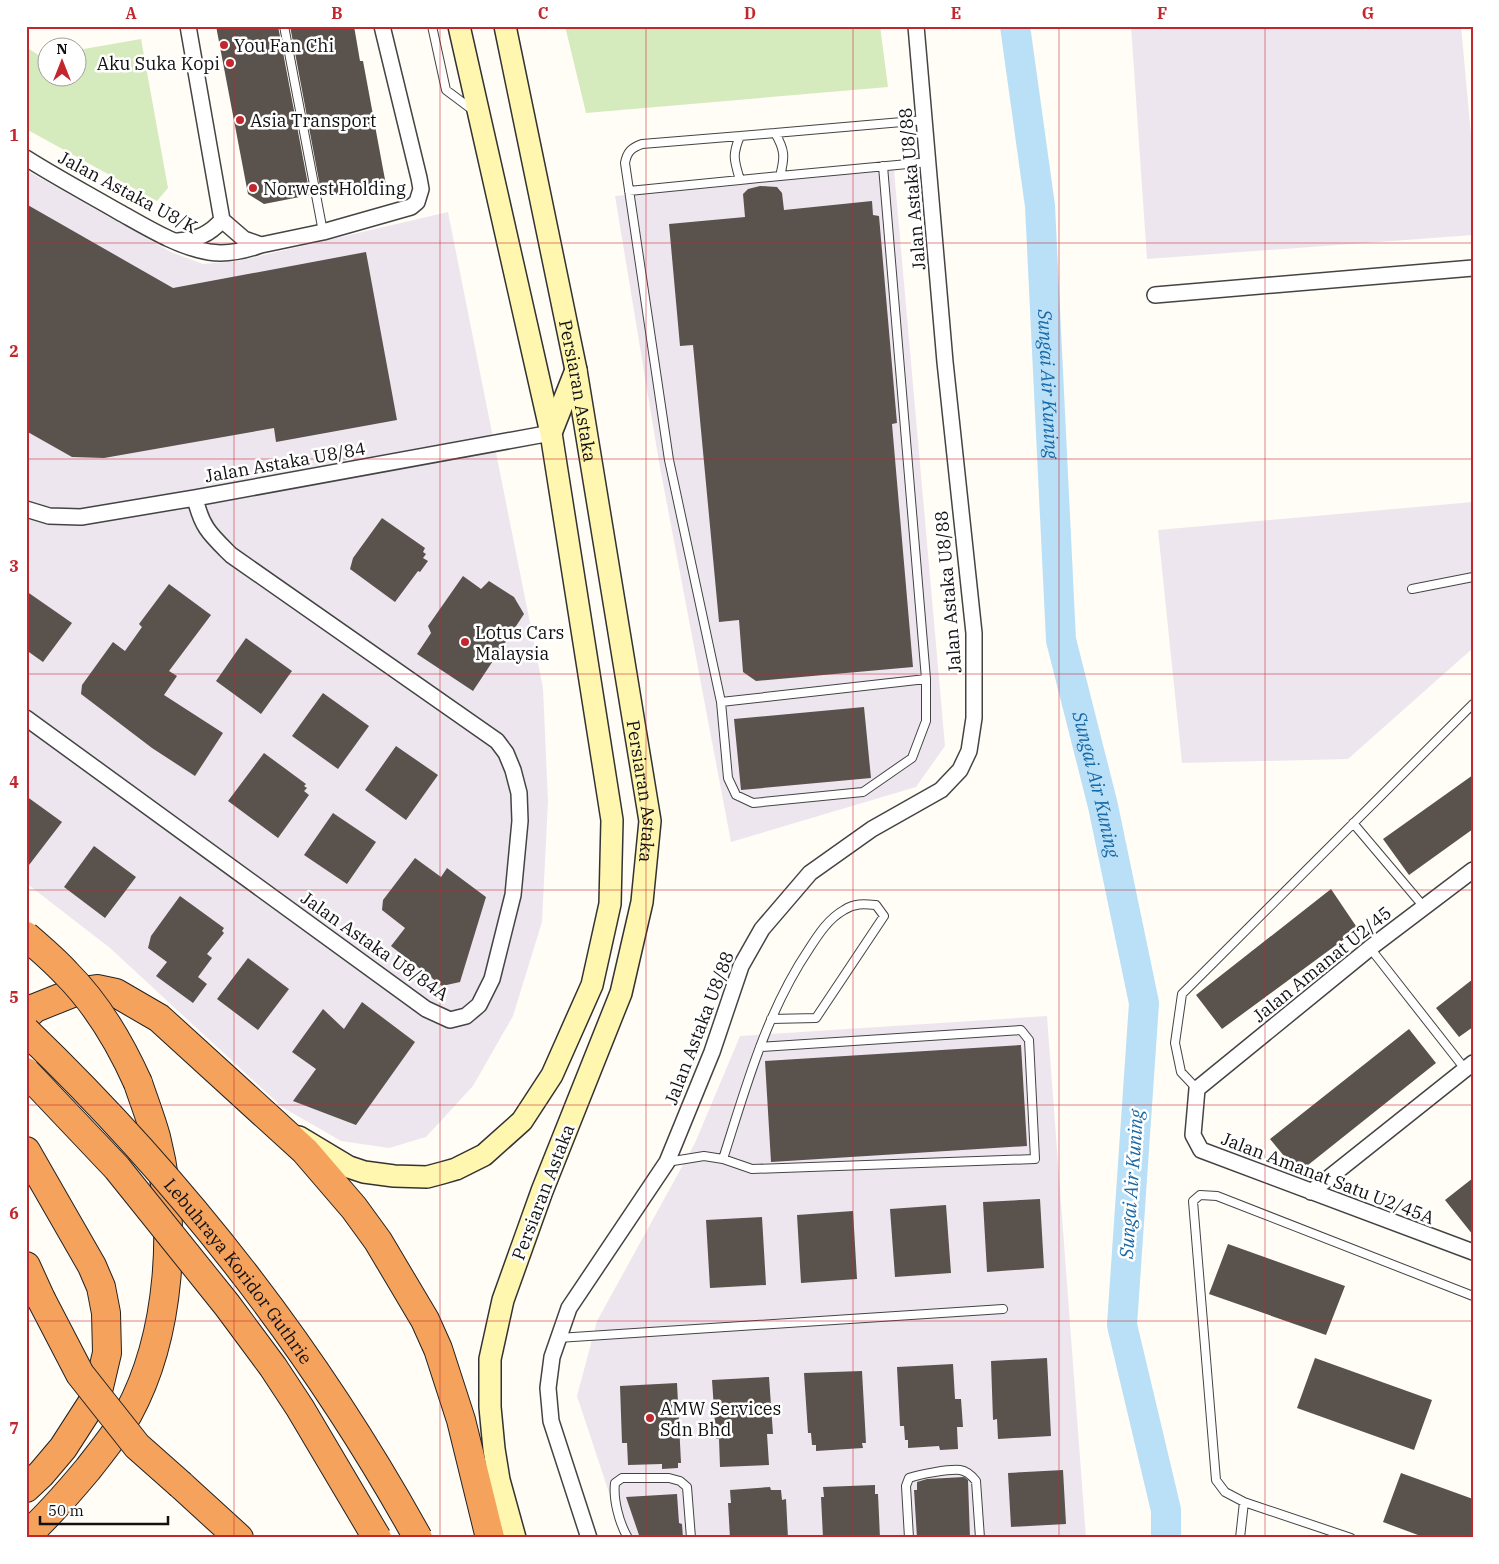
<svg xmlns="http://www.w3.org/2000/svg" width="1499" height="1564" font-family="'IBM Plex Serif',serif">
<style>
.industrial{fill:#eee6ef}
.green{fill:#d5ebbd}
.lines{fill:none;stroke-linecap:round;stroke-linejoin:round}
.river{stroke:#b9e0f7;stroke-width:30}
.building{fill:#5a524d}
.lane-casing{stroke:#444;stroke-width:10}
.street-casing{stroke:#444;stroke-width:18}
.secondary-casing{stroke:#333;stroke-width:24}
.highway-casing{stroke:#222;stroke-width:30}
.lane{stroke:#fff;stroke-width:8}
.street{stroke:#fff;stroke-width:15}
.secondary{stroke:#fff6b0;stroke-width:21}
.highway{stroke:#f5a25d;stroke-width:28}
.highway-bridge-casing{stroke:#222;stroke-width:30;stroke-linecap:butt}
.highway-bridge{stroke:#f5a25d;stroke-width:28}
.grid{fill:none;stroke:#c4262e;stroke-width:1;stroke-opacity:0.55}
.poi-dot{fill:#c4262e;stroke:#fff;stroke-width:2}
.labels{text-anchor:middle;dominant-baseline:central;stroke-width:5;stroke-linejoin:round;paint-order:stroke}
.poi-label{font-size:18px;fill:#111;stroke:#fff;text-anchor:start}
.street-label{font-size:18px;fill:#111;stroke:#fff}
.water-label{font-size:19px;font-style:italic;fill:#1768a6;stroke:#fff}
.neatline{fill:none;stroke:#c4262e;stroke-width:2}
.grid-label{font-size:16px;text-anchor:middle;font-weight:bold;fill:#c4262e}
</style>
<rect width="100%" height="100%" fill="#fffdf5"/>
<path class="industrial" d="M 1131,26 L 1461,26 L 1473,157 L 1473,235 L 1147,259 Z
M 26,170 L 171,252 L 203,264 L 238,261 L 448,212 L 543,688 L 548,801 L 542,922 L 513,1016 L 473,1086 L 426,1137 L 389,1148 L 341,1141 L 282,1107 L 110,948 L 26,883 Z
M 894,170 L 945,746 L 916,787 L 731,842 L 659,462 L 615,196 Z
M 1473,502 L 1473,648 L 1348,759 L 1182,763 L 1158,530 Z
M 1047,1016 L 1086,1538 L 624,1538 L 577,1396 L 597,1321 L 695,1143 L 740,1036 Z"/>
<path class="green" d="M 565,26 L 880,26 L 888,87 L 586,113 Z
M 141,39 L 168,188 L 157,201 L 26,129 L 26,47 L 40,56 L 47,55 L 48,78 L 78,78 L 78,50 Z"/>
<g class="lines">
<path class="river" id="s1" d="M 1015,26 L 1040,206 L 1061,640 L 1103,806 L 1144,1003 L 1122,1325 L 1166,1510 L 1166,1538"/>
</g>
<path class="building" d="M 216,26 L 278,26 L 310,195 L 264,204 L 248,194 Z
M 290,26 L 354,26 L 360,61 L 363,61 L 386,185 L 322,197 Z
M 760,186 L 777,187 L 782,193 L 784,210 L 872,201 L 873,215 L 879,216 L 897,423 L 892,424 L 913,667 L 756,681 L 743,672 L 739,620 L 719,622 L 693,345 L 680,346 L 669,224 L 745,217 L 743,194 L 748,189 Z
M 26,204 L 173,288 L 366,252 L 397,420 L 276,442 L 274,428 L 104,458 L 72,457 L 26,431 Z
M 382,518 L 425,548 L 423,552 L 426,554 L 423,558 L 428,561 L 420,572 L 418,571 L 395,602 L 350,569 L 353,558 Z
M 463,576 L 481,589 L 489,581 L 514,597 L 524,614 L 473,691 L 417,654 L 431,633 L 428,626 Z
M 169,584 L 211,615 L 169,671 L 177,676 L 164,695 L 223,733 L 195,776 L 152,748 L 81,694 L 82,685 L 113,642 L 125,651 L 142,627 L 139,624 Z
M 26,591 L 72,623 L 43,662 L 26,650 Z
M 246,638 L 292,671 L 261,714 L 216,681 Z
M 323,693 L 369,726 L 338,769 L 292,736 Z
M 864,707 L 871,778 L 741,790 L 734,719 Z
M 396,746 L 438,775 L 406,820 L 365,790 Z
M 264,753 L 306,784 L 304,786 L 307,788 L 304,791 L 309,795 L 278,838 L 228,801 Z
M 1473,775 L 1473,829 L 1409,875 L 1383,839 Z
M 26,796 L 62,822 L 26,869 Z
M 333,813 L 376,842 L 347,884 L 304,855 Z
M 94,846 L 136,877 L 105,918 L 64,887 Z
M 415,858 L 441,877 L 447,868 L 486,897 L 460,982 L 442,986 L 391,946 L 405,928 L 382,910 L 383,900 Z
M 1331,889 L 1358,929 L 1222,1029 L 1196,995 Z
M 180,896 L 224,928 L 222,931 L 224,933 L 207,954 L 212,958 L 198,977 L 207,984 L 193,1003 L 156,976 L 167,962 L 148,948 L 151,936 Z
M 248,958 L 289,989 L 258,1030 L 217,999 Z
M 1473,979 L 1473,1027 L 1459,1037 L 1436,1008 Z
M 362,1002 L 415,1042 L 356,1125 L 293,1101 L 316,1069 L 292,1052 L 323,1009 L 344,1029 Z
M 1409,1029 L 1436,1063 L 1298,1173 L 1270,1139 Z
M 1021,1045 L 1027,1146 L 771,1162 L 765,1061 Z
M 1473,1178 L 1473,1235 L 1445,1200 Z
M 1040,1199 L 1044,1268 L 987,1272 L 983,1202 Z
M 946,1205 L 951,1273 L 895,1277 L 890,1209 Z
M 853,1211 L 857,1279 L 801,1283 L 797,1215 Z
M 762,1217 L 766,1285 L 710,1288 L 706,1220 Z
M 1228,1244 L 1345,1286 L 1326,1335 L 1209,1294 Z
M 1047,1358 L 1051,1436 L 998,1439 L 997,1419 L 993,1420 L 991,1361 Z
M 1315,1358 L 1432,1400 L 1414,1450 L 1297,1408 Z
M 953,1364 L 955,1399 L 961,1399 L 963,1427 L 957,1427 L 958,1449 L 940,1450 L 939,1446 L 908,1448 L 908,1440 L 905,1440 L 904,1426 L 900,1426 L 897,1367 Z
M 862,1371 L 866,1443 L 862,1443 L 863,1448 L 816,1451 L 816,1445 L 812,1445 L 811,1433 L 808,1433 L 804,1373 Z
M 769,1377 L 773,1434 L 767,1434 L 769,1465 L 720,1467 L 719,1439 L 716,1439 L 712,1380 Z
M 677,1383 L 681,1463 L 678,1463 L 678,1468 L 662,1469 L 662,1464 L 628,1465 L 627,1443 L 622,1443 L 620,1386 Z
M 1063,1470 L 1066,1524 L 1011,1527 L 1008,1473 Z
M 1401,1473 L 1473,1499 L 1473,1538 L 1426,1538 L 1383,1522 Z
M 964,1477 L 968,1480 L 970,1538 L 917,1538 L 914,1490 L 917,1490 L 917,1482 L 927,1479 Z
M 875,1485 L 875,1494 L 878,1494 L 880,1538 L 823,1538 L 821,1497 L 824,1497 L 823,1487 Z
M 770,1487 L 771,1490 L 781,1490 L 782,1500 L 786,1499 L 788,1538 L 730,1538 L 728,1503 L 731,1503 L 730,1490 Z
M 677,1494 L 679,1523 L 682,1524 L 683,1538 L 640,1538 L 626,1497 Z"/>
<g class="lines">
<defs>
<path id="lane" d="M 284,26 L 323,232
M 432,26 L 446,90 L 474,111
M 775,133 C 785,150 785,157 780,176 L 740,180 C 734,160 732,155 740,136 Z
M 775,133 L 925,120
M 740,136 L 642,144 C 631,148 627,152 625,163 L 669,460 L 721,702 L 728,778 L 736,795 L 753,803 L 863,792 L 912,758 L 926,721 L 926,679 L 883,166
M 780,176 L 929,162
M 629,191 L 740,180
M 1412,589 L 1473,577
M 721,702 L 926,679
M 1353,823 L 1424,907
M 1370,948 L 1465,1069
M 1197,1089 L 1181,1072 L 1175,1043 L 1182,994 L 1473,704
M 723,1159 C 746,1087 766,1013 809,949 C 818,935 828,919 844,910 C 855,903 864,904 876,905 L 884,916 L 816,1018 L 771,1019
M 667,1162 L 704,1156 L 723,1159 L 752,1169 L 1035,1159 L 1029,1040 L 1021,1030 L 760,1047
M 558,1338 L 1003,1309
M 628,1538 C 619,1523 613,1499 615,1483 L 622,1478 L 669,1478 L 680,1481 L 687,1487 L 691,1538
M 909,1538 L 906,1486 L 909,1478 C 920,1474 949,1469 960,1470 C 967,1471 972,1476 976,1481 L 980,1538
M 1240,1538 L 1244,1502
M 1351,1538 L 1244,1502 L 1225,1492 L 1216,1480 L 1193,1201 L 1200,1195 L 1217,1196 L 1473,1296"/>
<path id="street" d="M 188,26 L 222,220 L 244,239 L 261,245
M 26,158 C 56,177 88,194 119,212 C 146,227 178,247 209,252 C 227,255 244,251 261,245 L 323,232 L 411,207 L 417,202 L 421,189 L 419,178 L 382,26
M 178,241 C 197,239 209,235 222,220
M 1155,295 L 1473,268
M 26,509 L 49,516 L 81,517 L 195,498 L 551,433
M 26,718 L 426,1009 L 450,1020 L 466,1016 L 479,1005 L 492,979 L 513,895 L 520,821 L 519,793 L 513,770 L 506,753 L 497,741 L 231,555 C 210,534 202,528 195,498
M 1473,870 L 1370,948 L 1197,1089 L 1193,1135 L 1201,1150 L 1473,1252
M 1311,1192 L 1473,1063
M 589,1538 L 551,1421 L 548,1388 L 552,1357 L 569,1308 L 667,1162 L 712,1052 L 741,966 L 762,929 L 810,873 L 872,829 L 941,790 L 960,770 L 969,751 L 974,718 L 974,633 L 945,362 L 916,26"/>
<g id="secondary">
<path id="s2" d="M 505,26 L 576,370 L 650,821 L 642,902 L 621,993 L 542,1191 L 503,1300 L 490,1359 L 490,1407 L 494,1449 L 499,1480 L 515,1538"/>
<path d="M 551,433 L 576,370"/>
<path d="M 299,1137 L 349,1167 L 364,1172 L 394,1176 L 427,1177 L 442,1173 L 456,1169 L 484,1155 L 522,1121 L 552,1075 L 592,985 L 610,904 L 612,820 L 551,433 L 459,26"/>
</g>
<path id="highway" d="M 26,1016 L 35,1008 L 75,992 L 97,989 L 116,993 L 159,1018 L 305,1151 L 354,1208 L 378,1241 L 425,1320 L 438,1349 L 461,1420 L 490,1538
M 26,1151 L 92,1266 L 101,1287 L 106,1313 L 107,1353 L 99,1387 L 92,1403 L 63,1448 L 41,1474 L 26,1488
M 26,1266 L 41,1299
M 181,1485 L 239,1538
M 26,1536 C 49,1515 68,1493 88,1469 C 102,1451 116,1434 128,1414 C 171,1335 178,1223 156,1137 C 151,1119 144,1101 138,1083"/>
</defs>
<use href="#lane" class="lane-casing"/>
<use href="#street" class="street-casing"/>
<use href="#secondary" class="secondary-casing"/>
<use href="#highway" class="highway-casing"/>
<use href="#lane" class="lane"/>
<use href="#street" class="street"/>
<use href="#secondary" class="secondary"/>
<use href="#highway" class="highway"/>
<defs>
<g id="highway-bridge">
<path d="M 26,936 C 40,948 54,960 66,973 C 96,1003 121,1045 138,1083"/>
<path id="s3" d="M 26,1031 C 181,1180 314,1350 418,1538"/>
<path d="M 26,1072 L 117,1168 L 227,1305 L 273,1367 L 300,1408 L 377,1538"/>
<path d="M 41,1299 L 80,1374 L 137,1446 L 181,1485"/>
</g>
</defs>
<use href="#highway-bridge" class="highway-bridge-casing"/>
<use href="#highway-bridge" class="highway-bridge"/>
</g>
<path class="grid" d="M 234,26 L 234,1538M 440,26 L 440,1538M 646,26 L 646,1538M 853,26 L 853,1538M 1059,26 L 1059,1538M 1265,26 L 1265,1538M 26,243 L 1473,243M 26,459 L 1473,459M 26,674 L 1473,674M 26,890 L 1473,890M 26,1105 L 1473,1105M 26,1321 L 1473,1321"/>
<g class="poi-dot">
<circle cx="224" cy="45" r="5"/>
<circle cx="230" cy="63" r="5"/>
<circle cx="240" cy="120" r="5"/>
<circle cx="253" cy="188" r="5"/>
<circle cx="465" cy="642" r="5"/>
<circle cx="650" cy="1418" r="5"/>
</g>
<g class="labels">
<g class="poi-label">
<text x="234" y="45">You Fan Chi</text>
<text x="220" y="63" text-anchor="end">Aku Suka Kopi</text>
<text x="250" y="120">Asia Transport</text>
<text x="263" y="188">Norwest Holding</text>
<text x="475" y="632">Lotus Cars<tspan x="475" dy="21">Malaysia</tspan></text>
<text x="660" y="1408">AMW Services<tspan x="660" dy="21">Sdn Bhd</tspan></text>
</g>
<g class="street-label">
<text transform="translate(912 189) rotate(-95)">Jalan Astaka U8/88</text>
<text transform="translate(128 192) rotate(28)">Jalan Astaka U8/K</text>
<text stroke="none"><textPath href="#s2" startOffset="372">Persiaran Astaka</textPath></text>
<text transform="translate(285 462) rotate(-10)">Jalan Astaka U8/84</text>
<text transform="translate(948 592) rotate(-95)">Jalan Astaka U8/88</text>
<text stroke="none"><textPath href="#s2" startOffset="778">Persiaran Astaka</textPath></text>
<text transform="translate(375 946) rotate(35)">Jalan Astaka U8/84A</text>
<text transform="translate(1322 964) rotate(-39)">Jalan Amanat U2/45</text>
<text transform="translate(699 1028) rotate(-69)">Jalan Astaka U8/88</text>
<text transform="translate(1328 1178) rotate(21)">Jalan Amanat Satu U2/45A</text>
<text transform="translate(543 1192) rotate(-69)">Persiaran Astaka</text>
<text stroke="none"><textPath href="#s3" startOffset="321">Lebuhraya Koridor Guthrie</textPath></text>
</g>
<g class="water-label">
<text stroke="none"><textPath href="#s1" startOffset="360">Sungai Air Kuning</textPath></text>
<text stroke="none"><textPath href="#s1" startOffset="765">Sungai Air Kuning</textPath></text>
<text transform="translate(1131 1184) rotate(-86)">Sungai Air Kuning</text>
</g>
</g>
<rect width="1499" height="1564" fill="none" stroke="#ffffff" stroke-width="55"/>
<g transform="translate(62 62)"><circle r="24" fill="#ffffff" stroke="#a0a0a0"/>
<path d="M0-4L9 19L0 12L-9 19Z" fill="#c4262e"/>
<text y="-8" font-size="14" font-weight="bold" text-anchor="middle" fill="#111111">N</text>
</g>
<path d="M40 1516v8h128v-8" fill="none" stroke="#111111" stroke-width="2.5"/>
<text x="48" y="1516" font-size="15" fill="#111111" stroke="#ffffff" stroke-width="4" paint-order="stroke">50 m</text>
<rect x="28" y="28" width="1444" height="1508" class="neatline"/>
<g class="grid-label">
<text x="131" y="19">A</text>
<text x="337" y="19">B</text>
<text x="543" y="19">C</text>
<text x="750" y="19">D</text>
<text x="956" y="19">E</text>
<text x="1162" y="19">F</text>
<text x="1368" y="19">G</text>
<text x="14" y="141">1</text>
<text x="14" y="357">2</text>
<text x="14" y="572">3</text>
<text x="14" y="788">4</text>
<text x="14" y="1003">5</text>
<text x="14" y="1219">6</text>
<text x="14" y="1434">7</text>
</g>
</svg>
